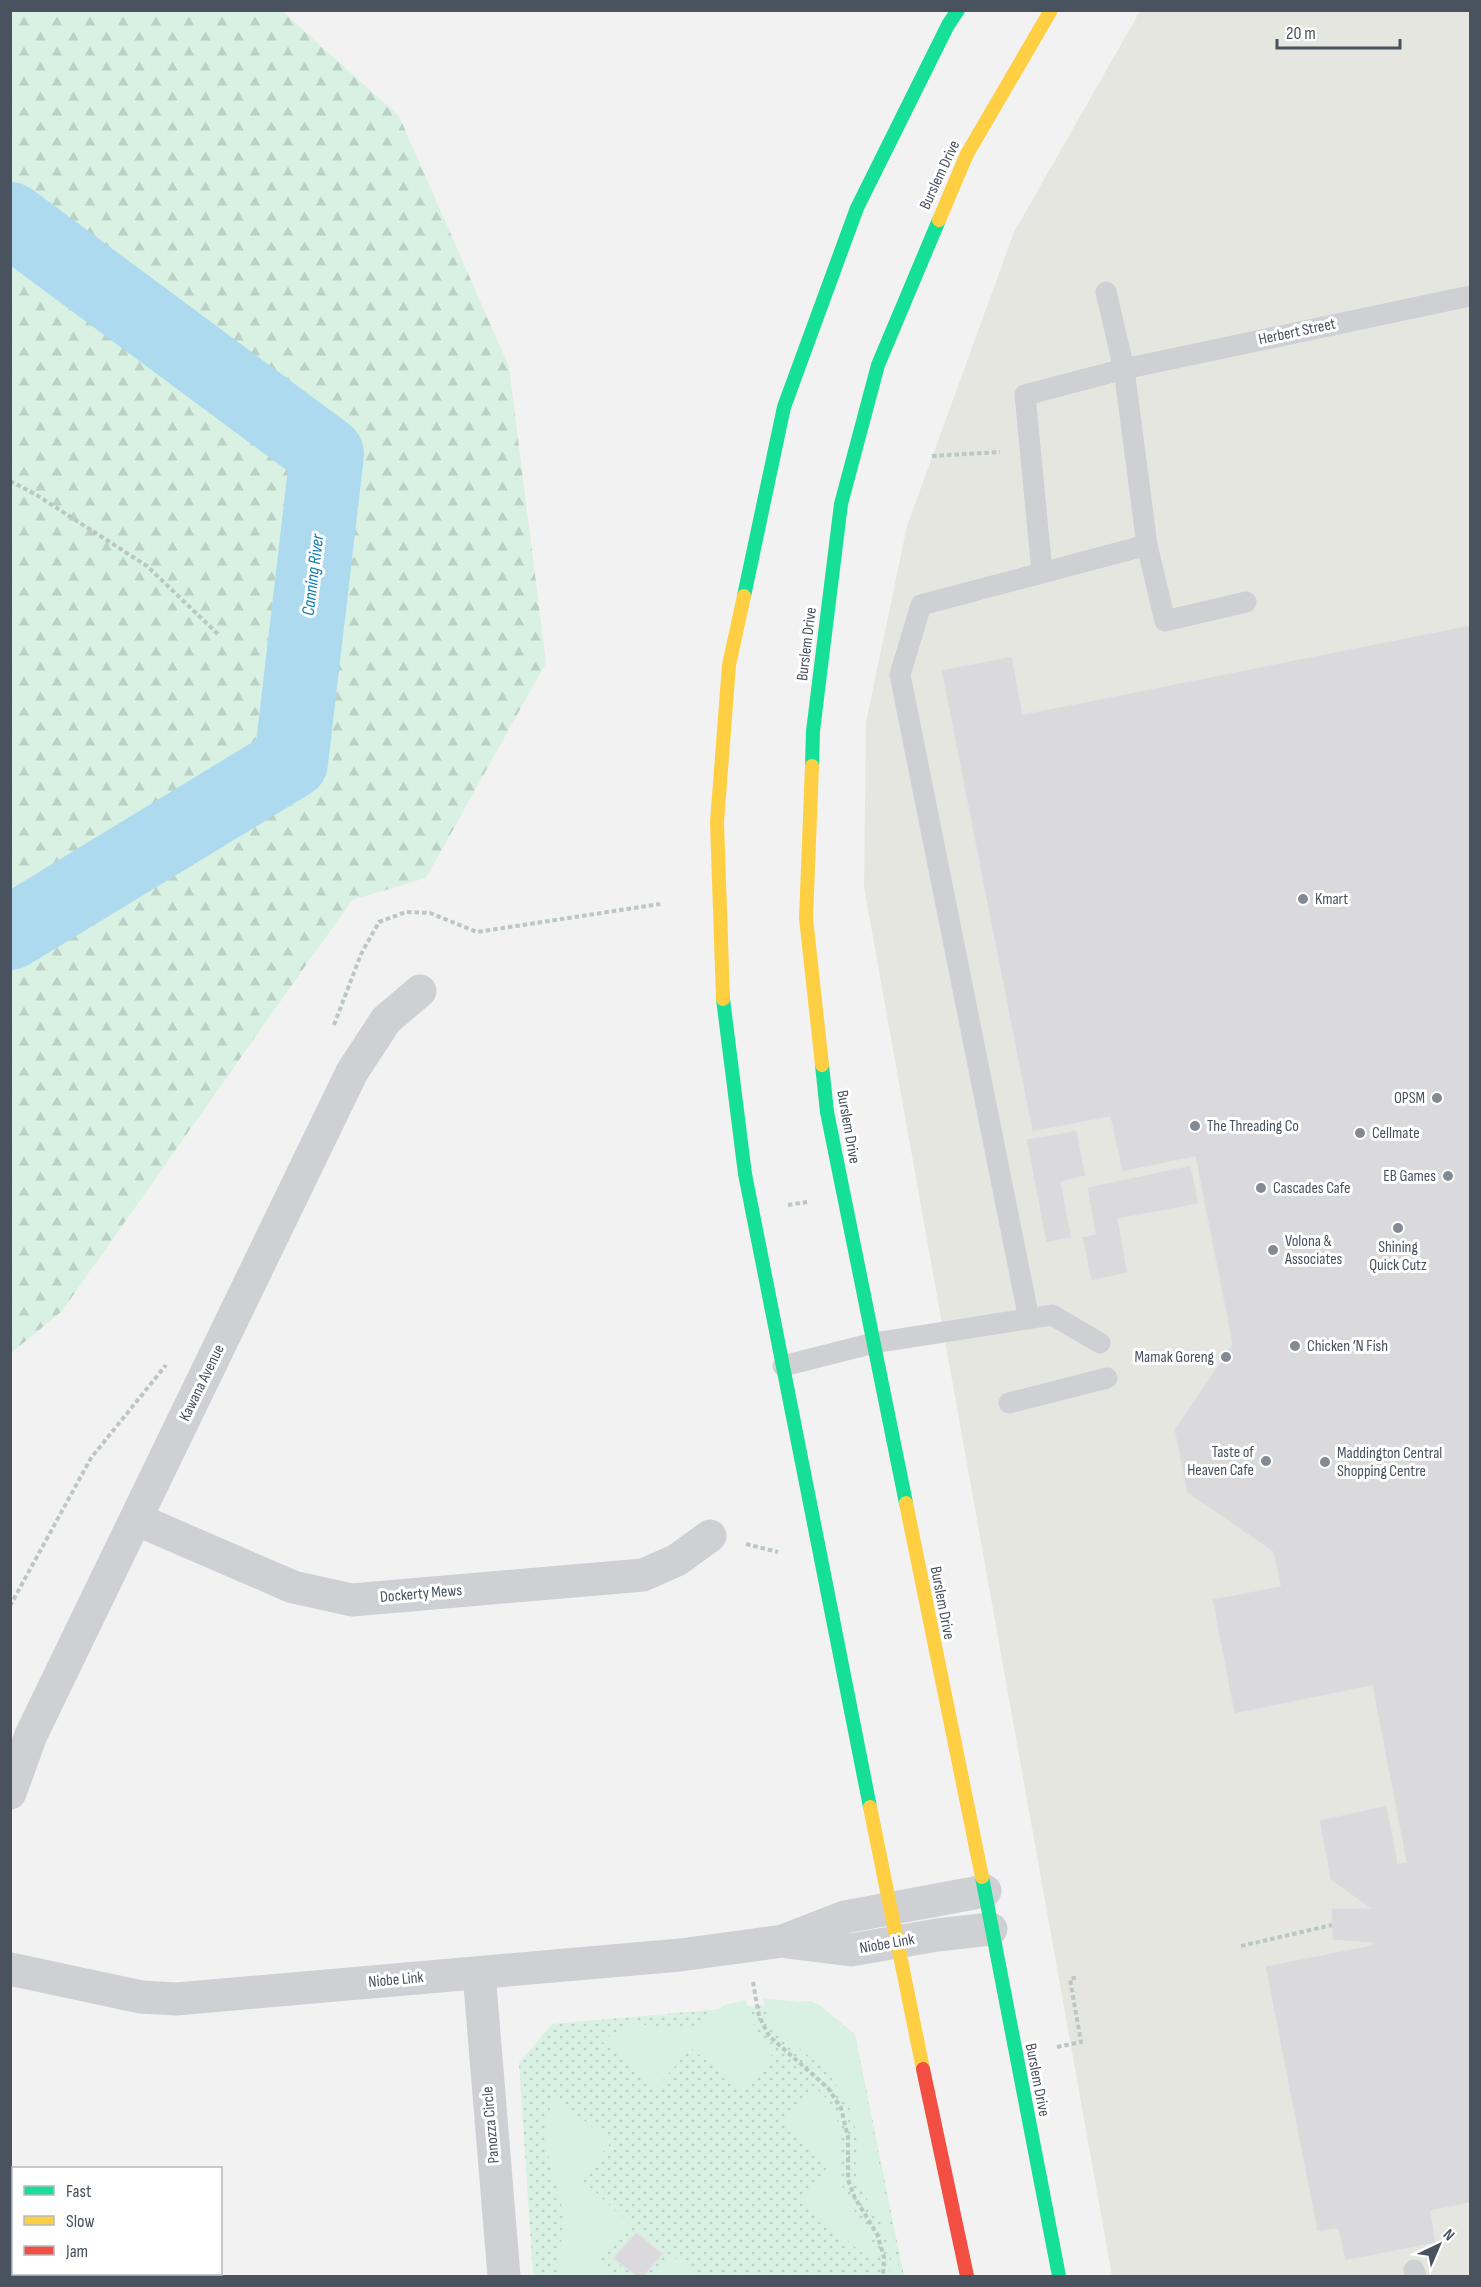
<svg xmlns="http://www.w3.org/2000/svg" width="1481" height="2287" font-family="'Sofia Sans Condensed',sans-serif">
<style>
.commercial{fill:#e6e6e1}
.forest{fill:url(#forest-firs)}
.park{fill:url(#park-dots)}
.garden{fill:#d8f1e3}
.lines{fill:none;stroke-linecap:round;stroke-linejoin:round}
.river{stroke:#addaee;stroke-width:74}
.building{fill:#dadadc;stroke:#e4e4e5;stroke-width:1.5}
.path{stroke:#bcc7c4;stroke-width:4;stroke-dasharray:4.5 3;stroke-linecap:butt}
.lane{stroke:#ced0d3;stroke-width:21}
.street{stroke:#ced0d3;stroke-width:33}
.fast{stroke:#16e098;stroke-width:14}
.slow{stroke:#ffcf43;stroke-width:14}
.jam{stroke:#f24e42;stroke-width:14}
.poi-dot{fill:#848a92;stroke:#fff;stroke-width:2}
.labels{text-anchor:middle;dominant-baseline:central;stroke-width:6;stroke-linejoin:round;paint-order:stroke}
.street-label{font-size:16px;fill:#49525f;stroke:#fff}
.poi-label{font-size:16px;fill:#49525f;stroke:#fff;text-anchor:start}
.water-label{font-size:18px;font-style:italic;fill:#0e7dad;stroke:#fff}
</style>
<defs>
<pattern id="forest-firs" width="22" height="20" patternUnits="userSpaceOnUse" patternTransform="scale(1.5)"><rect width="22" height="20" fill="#d8f1e3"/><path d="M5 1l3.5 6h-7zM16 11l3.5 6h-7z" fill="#bbd1c5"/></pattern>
<pattern id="park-dots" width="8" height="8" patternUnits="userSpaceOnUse" patternTransform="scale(1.5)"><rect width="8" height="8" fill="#d8f1e3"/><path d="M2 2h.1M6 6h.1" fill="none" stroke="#bbd1c5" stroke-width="1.8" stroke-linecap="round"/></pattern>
</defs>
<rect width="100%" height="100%" fill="#f3f2f2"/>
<path class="commercial" d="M 1140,11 L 1470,11 L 1470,2276 L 1112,2276 L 864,887 L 866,722 L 907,526 L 1014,232 Z"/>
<path class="forest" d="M 11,10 L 282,11 L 399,116 L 509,367 L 546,663 L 426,878 L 352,900 L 62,1311 L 11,1353 Z"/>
<path class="park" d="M 811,2001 L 856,2039 L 904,2276 L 533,2276 L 519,2063 L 552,2024 Z"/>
<path class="garden" d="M 763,1998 L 818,2004 L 855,2034 L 900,2276 L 890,2276 L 891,2255 L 887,2238 L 880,2219 L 857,2183 L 855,2168 L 858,2138 L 848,2101 L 825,2069 L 779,2032 L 769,2020 Z
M 746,2000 C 751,2023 757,2036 775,2051 L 742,2090 L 691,2048 L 657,2087 L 601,2041 L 630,2024 L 640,2024 L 675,2029 L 692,2027 L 725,2005 Z
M 813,2086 C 853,2117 832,2145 842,2185 C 849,2217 876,2223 876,2265 L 803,2202 L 829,2165 L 782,2122 Z
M 554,2097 L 611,2142 L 581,2179 L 630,2224 L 600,2261 L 607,2268 L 607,2276 L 561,2276 C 557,2256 564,2236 563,2216 C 559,2168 533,2149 554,2097 Z
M 671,2255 L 699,2276 L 653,2276 Z"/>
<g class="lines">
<path class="river" d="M 10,219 L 327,454 L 291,762 L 10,933"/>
</g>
<path class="building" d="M 1470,625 L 1470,2203 L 1431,2211 L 1436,2243 L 1345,2261 L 1338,2229 L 1317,2232 L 1265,1966 L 1371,1945 L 1372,1943 L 1332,1940 L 1331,1908 L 1370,1908 L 1330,1880 L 1319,1820 L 1387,1805 L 1398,1863 L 1406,1862 L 1372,1686 L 1234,1714 L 1212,1599 L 1280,1586 L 1273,1552 L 1187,1493 L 1174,1430 L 1232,1344 L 1195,1157 L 1122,1172 L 1110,1117 L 1032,1132 L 941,670 L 1012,656 L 1023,714 Z
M 1077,1130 L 1086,1176 L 1061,1182 L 1072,1238 L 1046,1243 L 1026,1139 Z
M 1191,1165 L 1199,1204 L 1118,1219 L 1128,1273 L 1091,1281 L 1082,1237 L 1095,1234 L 1087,1187 Z
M 636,2232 L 663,2254 L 644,2276 L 636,2276 L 613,2258 Z"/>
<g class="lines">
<path class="path" d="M 932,456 L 1000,452
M 10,481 L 35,494 L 147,566 L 220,636
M 334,1025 L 361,954 L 379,922 L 406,912 L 430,913 L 477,932 L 660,904
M 788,1205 L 807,1202
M 746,1544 L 778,1552
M 10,1606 L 91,1458 L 166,1365
M 1241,1946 L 1332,1925
M 753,1982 L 759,2016 L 769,2036 L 828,2088 L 841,2108 L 848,2137 L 848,2180 L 855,2198 L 877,2234 L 884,2257 L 883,2276
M 1057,2047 L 1081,2042 L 1070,1979 L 1078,1977"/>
<path class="lane" d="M 1106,292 L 1124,369 L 1470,296
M 1147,545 L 1165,621 L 1246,602
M 1029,1319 L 900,675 L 921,605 L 1147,545 L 1124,369 L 1025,395 L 1042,572
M 783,1366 L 874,1343 L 1052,1315 L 1100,1343
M 1009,1403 L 1107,1378
M 1414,2270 L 1416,2276"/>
<path class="street" d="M 136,1519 L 293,1587 L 352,1600 L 643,1575 L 677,1560 L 710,1536
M 10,1793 L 31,1735 L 352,1072 L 386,1020 L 420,991
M 787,1942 L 851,1950 L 937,1935 L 991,1929
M 10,1969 L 141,1997 L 176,1999 L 680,1955 L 783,1941 L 845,1917 L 985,1891
M 479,1973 L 504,2276"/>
<path class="fast" d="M 744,596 L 784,407 L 857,208 L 948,25 L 958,10
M 812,766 L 813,731 L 841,504 L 878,365 L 939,220
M 723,999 L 745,1174 L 870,1807
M 822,1065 L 827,1112 L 906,1503
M 982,1877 L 1059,2276"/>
<path class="slow" d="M 939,220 L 967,154 L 1051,10
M 812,766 L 806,918 L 822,1065
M 723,999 L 717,822 L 729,665 L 744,596
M 906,1503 L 982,1877
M 870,1807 L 923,2069"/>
<path class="jam" d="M 923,2069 L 967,2276"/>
</g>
<g class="poi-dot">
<circle cx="1303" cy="899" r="6"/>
<circle cx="1437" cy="1098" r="6"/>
<circle cx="1195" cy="1126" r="6"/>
<circle cx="1360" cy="1133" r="6"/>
<circle cx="1448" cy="1176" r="6"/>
<circle cx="1261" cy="1188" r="6"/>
<circle cx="1398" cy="1228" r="6"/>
<circle cx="1273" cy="1250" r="6"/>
<circle cx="1295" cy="1346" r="6"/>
<circle cx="1226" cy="1357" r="6"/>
<circle cx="1266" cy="1461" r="6"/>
<circle cx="1325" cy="1462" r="6"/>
</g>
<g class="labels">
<g class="street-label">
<text transform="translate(940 175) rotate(-65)">Burslem Drive</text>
<text transform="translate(1297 332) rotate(-12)">Herbert Street</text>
<text transform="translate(807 644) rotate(-83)">Burslem Drive</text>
<text transform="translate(848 1127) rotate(80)">Burslem Drive</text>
<text transform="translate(202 1383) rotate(-64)">Kawana Avenue</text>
<text transform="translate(421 1594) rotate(-5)">Dockerty Mews</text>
<text transform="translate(942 1603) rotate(79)">Burslem Drive</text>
<text transform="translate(887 1944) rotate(-10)">Niobe Link</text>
<text transform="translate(396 1980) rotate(-5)">Niobe Link</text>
<text transform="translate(1037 2080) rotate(79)">Burslem Drive</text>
<text transform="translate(491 2125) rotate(-95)">Panozza Circle</text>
</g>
<g class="poi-label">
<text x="1315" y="899">Kmart</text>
<text x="1425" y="1098" text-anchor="end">OPSM</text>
<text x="1207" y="1126">The Threading Co</text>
<text x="1372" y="1133">Cellmate</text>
<text x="1436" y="1176" text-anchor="end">EB Games</text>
<text x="1273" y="1188">Cascades Cafe</text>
<text x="1285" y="1241">Volona &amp;<tspan x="1285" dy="18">Associates</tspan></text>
<text x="1398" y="1247" text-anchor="middle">Shining<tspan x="1398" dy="18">Quick Cutz</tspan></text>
<text x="1307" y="1346">Chicken ‘N Fish</text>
<text x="1214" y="1357" text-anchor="end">Mamak Goreng</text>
<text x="1254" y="1452" text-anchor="end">Taste of<tspan x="1254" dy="18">Heaven Cafe</tspan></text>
<text x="1337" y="1453">Maddington Central<tspan x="1337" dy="18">Shopping Centre</tspan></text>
</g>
<g class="water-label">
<text transform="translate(313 575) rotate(-83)">Canning River</text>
</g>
</g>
<rect width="1481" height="2287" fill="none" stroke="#49525f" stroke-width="24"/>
<rect x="12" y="2167" width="210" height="108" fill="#ffffff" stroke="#b6babf" stroke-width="1.5"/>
<rect x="24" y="2186" width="30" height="9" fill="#16e098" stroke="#b6babf" stroke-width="1.5"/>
<text x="66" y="2197" font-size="18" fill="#49525f">Fast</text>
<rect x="24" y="2216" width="30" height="9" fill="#ffcf43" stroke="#b6babf" stroke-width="1.5"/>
<text x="66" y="2227" font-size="18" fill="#49525f">Slow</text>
<rect x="24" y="2246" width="30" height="9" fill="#f24e42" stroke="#b6babf" stroke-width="1.5"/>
<text x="66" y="2257" font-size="18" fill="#49525f">Jam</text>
<g transform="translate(1439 2245) rotate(44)" stroke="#ffffff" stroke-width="4.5" paint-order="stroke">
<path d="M0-4.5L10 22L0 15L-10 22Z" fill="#49525f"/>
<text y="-9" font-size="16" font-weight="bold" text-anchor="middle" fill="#49525f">N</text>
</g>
<path d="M1277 39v9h123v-9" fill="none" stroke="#49525f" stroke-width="3"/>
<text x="1286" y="39" font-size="18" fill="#49525f" stroke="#ffffff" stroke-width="4.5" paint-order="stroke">20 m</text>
</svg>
